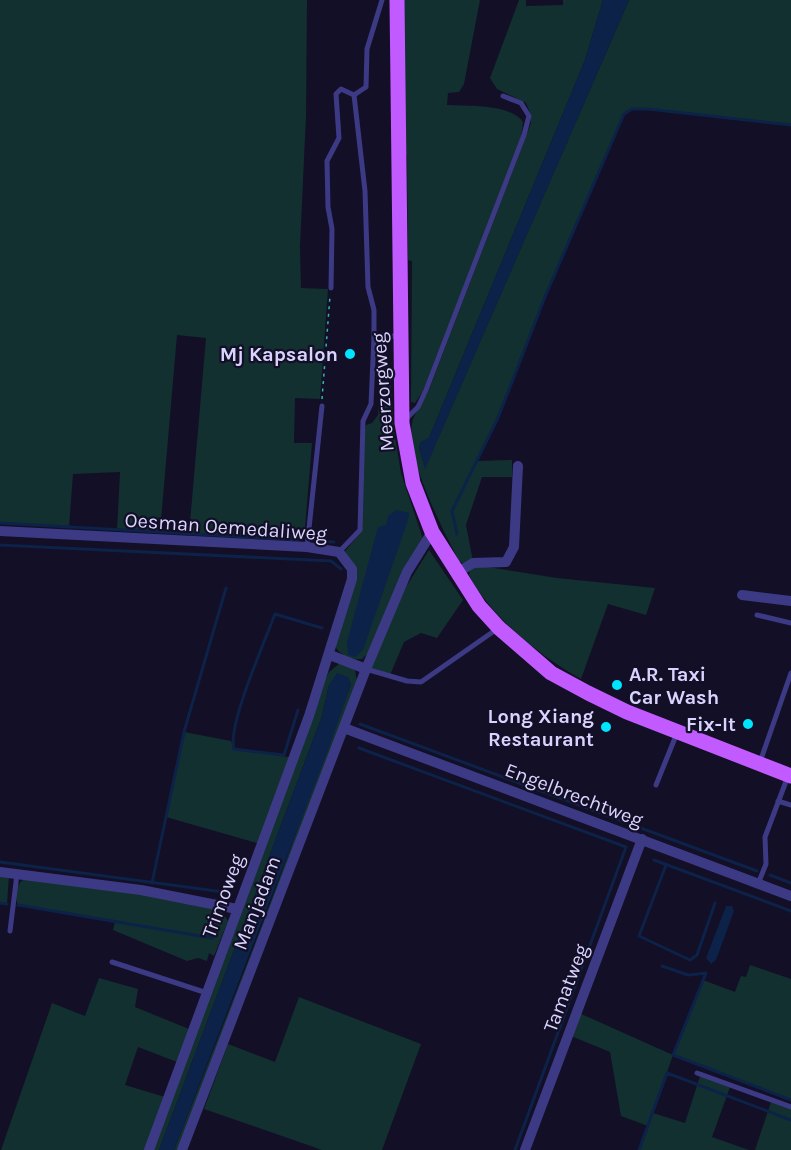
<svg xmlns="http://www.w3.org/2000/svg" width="791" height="1150" font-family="Karla,sans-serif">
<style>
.green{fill:#12302f}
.water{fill:#0c2248}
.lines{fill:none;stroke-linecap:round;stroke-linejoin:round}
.stream{stroke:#0c2248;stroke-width:3}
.path{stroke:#2fb8b0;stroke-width:1.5;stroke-dasharray:3 4.5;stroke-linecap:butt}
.lane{stroke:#3d3a85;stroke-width:5}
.street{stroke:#3d3a85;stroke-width:10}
.primary{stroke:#c25bff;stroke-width:15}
.poi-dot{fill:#00e5ff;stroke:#130f26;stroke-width:2}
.labels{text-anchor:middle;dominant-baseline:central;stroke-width:4.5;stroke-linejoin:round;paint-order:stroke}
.poi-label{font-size:20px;font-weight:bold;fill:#d9d4ff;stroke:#130f26;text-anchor:end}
.street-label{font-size:20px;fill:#d9d4ff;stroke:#130f26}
</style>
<rect width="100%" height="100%" fill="#130f26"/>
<path class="green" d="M 0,0 L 307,0 L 306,116 L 300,246 L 301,288 L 328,289 L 320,399 L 295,398 L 294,443 L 312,443 L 304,540 L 189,534 L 206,338 L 177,335 L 160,532 L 117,530 L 120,472 L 73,474 L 69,527 L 0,523 Z
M 403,0 L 480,0 L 464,84 L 459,92 L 448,93 L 447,105 C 467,106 512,104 523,122 L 521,138 L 423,391 L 415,403 L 411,402 L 412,261 L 408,260 L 407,155 L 402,153 Z
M 519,0 L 526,0 L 526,6 L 563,5 L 563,0 L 603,0 L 585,60 L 429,438 L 421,442 L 419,447 L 425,468 L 629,0 L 791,0 L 791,125 L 648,109 L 632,109 L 624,114 L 545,297 L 498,418 L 477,461 L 512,460 L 512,477 L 482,477 L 466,525 L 473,561 L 465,565 L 459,561 C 443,530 405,457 412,423 C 414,413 424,400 429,390 L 531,123 L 531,115 L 526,103 L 497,89 L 490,78 Z
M 385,353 L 389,362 L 394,431 L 401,473 L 423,539 L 368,653 L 362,659 C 352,660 340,656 335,646 L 352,590 L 345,551 L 361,532 L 364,434 L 366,425 L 372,423 L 378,415 L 382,355 Z
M 429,550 L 463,600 L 437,638 L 421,633 L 404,642 L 390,675 L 372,670 L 372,662 L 406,587 Z
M 482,566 L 557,578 L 655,588 L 646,615 L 608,604 L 581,679 C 541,657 490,616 469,575 L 470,568 Z
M 340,663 L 355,670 L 357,681 L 180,1150 L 174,1150 L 261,928 L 351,684 L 329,685 L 322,716 L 159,1150 L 153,1150 L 324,682 L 329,672 Z
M 184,732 L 231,741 L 234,749 L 289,757 L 257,843 L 166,817 Z
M 0,875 L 9,876 L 7,904 L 0,903 Z
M 24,879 L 133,893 L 221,910 L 228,921 L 214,956 L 209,953 L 207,961 L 198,958 L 187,961 L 113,930 L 115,921 L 18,905 C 14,897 16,884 24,879 Z
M 750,965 L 791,979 L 791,1100 L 673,1055 L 653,1113 L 685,1123 L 700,1076 L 730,1087 L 712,1137 L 749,1150 L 639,1150 L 648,1126 L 621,1116 L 610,1052 L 571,1036 L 579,1013 L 673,1055 L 703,980 L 735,992 L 741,976 L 746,977 Z
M 99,978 L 138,989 L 135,1007 L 189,1029 L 177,1062 L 138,1047 L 125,1085 L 165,1097 L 145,1150 L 1,1150 L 52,1003 L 85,1016 Z
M 299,997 L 421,1044 L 382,1150 L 322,1150 L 204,1109 L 228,1044 L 275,1062 Z
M 771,1102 L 791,1109 L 791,1150 L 755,1150 Z"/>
<path class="water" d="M 603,0 L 629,0 L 425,469 L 419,447 L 421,442 L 429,438 L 585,60 Z
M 396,510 L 409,513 L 408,520 L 363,650 L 355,657 L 348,655 L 347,642 L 378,527 L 386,525 L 388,516 Z
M 337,673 L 348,677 L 351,684 L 328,750 L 174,1150 L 159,1150 L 322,716 L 329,685 Z
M 726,906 L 732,906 L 734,911 L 716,960 L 711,964 L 706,958 Z"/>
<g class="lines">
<path class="stream" d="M 0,523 L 299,540
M 457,534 L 452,511 L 498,418 L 545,297 L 624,114 L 632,109 L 648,109 L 791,125
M 316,541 L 334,542
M 0,545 L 331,561 L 341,569
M 298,710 L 284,755 L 234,749 C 227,726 265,641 275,614 L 322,628
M 360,724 L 757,871
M 359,748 L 626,847 L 515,1150
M 654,860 L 791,911
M 0,862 L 231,893
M 666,865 L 639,936 L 690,960 L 697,955 L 715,903
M 770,875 L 791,883
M 152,883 L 184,732 L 226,588
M 0,903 L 7,904
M 18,905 L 212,938
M 662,966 L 688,975 L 706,973 L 673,1055 L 791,1100
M 639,1150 L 667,1073 L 791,1120"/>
<path class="path" d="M 322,399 L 330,296"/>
<path class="lane" d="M 382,0 L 367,49 L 366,87 L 354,95 L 365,191 L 368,287 L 374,310 L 374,337 L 398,336
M 331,288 L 332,229 L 328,207 L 327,161 L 339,138 L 336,94 L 341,89 L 354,95
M 405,420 L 418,407 L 426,390 L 524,135 L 529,116 L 521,103 L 503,96
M 307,547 L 322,406
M 339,552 L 360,530 L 363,421 L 371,404 L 374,337
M 757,615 L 791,623
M 366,669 L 407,681 L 421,682 L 497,629
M 760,762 L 791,673
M 656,785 L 677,733
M 778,801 L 791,805
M 758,884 L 766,864 L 765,837 L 788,776
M 10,931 L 17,874
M 112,962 L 207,993
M 697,1073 L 791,1107"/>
<path class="street" d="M 0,531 L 307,547 L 339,552 L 352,569 L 352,579 L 309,716 L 149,1150
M 457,573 L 473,563 L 506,562 L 514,547 L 518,466
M 742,595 L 791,601
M 330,655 L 366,669
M 344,728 L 791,896
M 0,872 L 141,890 L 237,909
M 182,1150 L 366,669 L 407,572 L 432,532
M 525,1150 L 642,839"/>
<path class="primary" d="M 397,0 L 402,423 L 413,483 L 432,532 L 479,606 L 499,628 L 551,673 L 588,693 L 627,712 L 791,776"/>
</g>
<g class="poi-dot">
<circle cx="350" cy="354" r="6"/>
<circle cx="617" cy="685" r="6"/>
<circle cx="748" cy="724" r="6"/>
<circle cx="606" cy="727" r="6"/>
</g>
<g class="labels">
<g class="poi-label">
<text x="338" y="354">Mj Kapsalon</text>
<text x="629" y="674" text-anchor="start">A.R. Taxi<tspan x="629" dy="23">Car Wash</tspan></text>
<text x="594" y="716">Long Xiang<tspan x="594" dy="23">Restaurant</tspan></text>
<text x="736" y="724">Fix-It</text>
</g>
<g class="street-label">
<text transform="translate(383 392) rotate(-94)">Meerzorgweg</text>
<text transform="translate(226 527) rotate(4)">Oesman Oemedaliweg</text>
<text transform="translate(574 795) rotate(21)">Engelbrechtweg</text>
<text transform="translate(223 896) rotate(-70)">Trimoweg</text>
<text transform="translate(257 903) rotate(-69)">Manjadam</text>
<text transform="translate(566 988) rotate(-69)">Tamatweg</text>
</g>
</g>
</svg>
